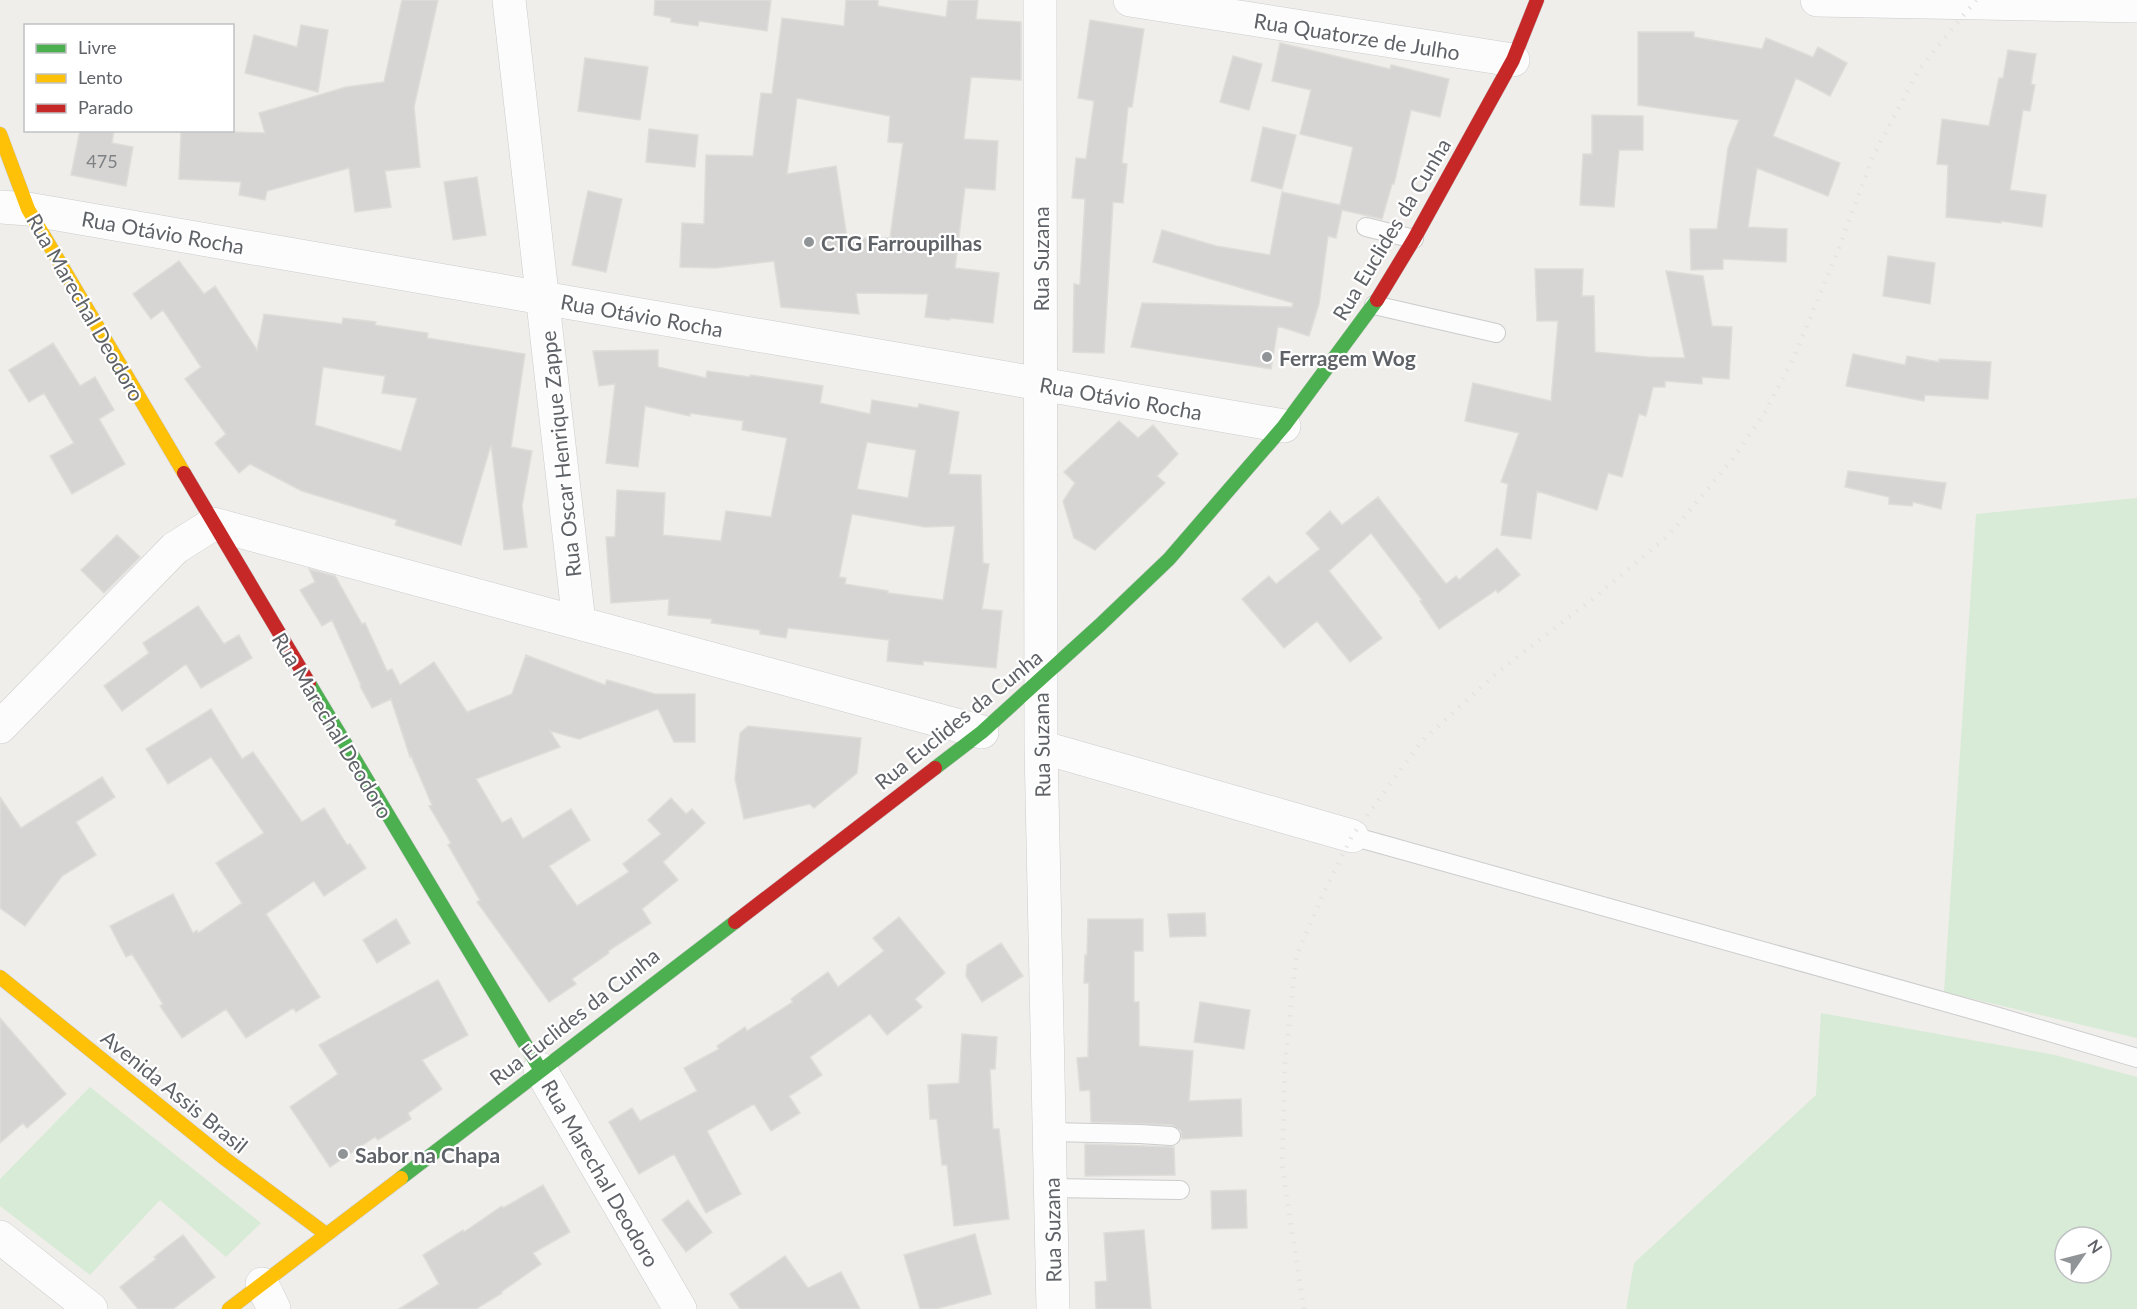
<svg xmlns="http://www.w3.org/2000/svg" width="2137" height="1309" font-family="Lato,sans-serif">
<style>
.green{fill:#d8ebd6;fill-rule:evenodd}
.building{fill:#d6d5d3;stroke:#deddd9;stroke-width:1.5;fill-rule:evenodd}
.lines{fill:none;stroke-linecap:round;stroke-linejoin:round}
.lane-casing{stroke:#cbcccc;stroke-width:20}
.street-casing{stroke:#cbcccc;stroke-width:34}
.fast-casing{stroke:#cacacb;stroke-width:15}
.slow-casing{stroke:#cacacb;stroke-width:15}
.jam-casing{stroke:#cacacb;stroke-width:15}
.lane{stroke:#fdfcfc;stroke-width:18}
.street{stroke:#fdfcfc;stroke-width:33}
.fast{stroke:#4caf50;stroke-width:14}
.slow{stroke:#ffc107;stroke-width:14}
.jam{stroke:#c62828;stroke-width:14}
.rail{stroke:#e4e4e4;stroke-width:4.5;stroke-dasharray:1.5 8;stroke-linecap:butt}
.poi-dot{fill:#919496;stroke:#fff;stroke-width:2}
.labels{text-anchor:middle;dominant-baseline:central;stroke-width:4.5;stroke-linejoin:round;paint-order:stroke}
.number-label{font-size:18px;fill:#7e8184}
.street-label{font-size:21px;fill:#5f6368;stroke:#fff}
.poi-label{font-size:21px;font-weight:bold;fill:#5f6368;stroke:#fff;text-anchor:start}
</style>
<rect width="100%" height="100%" fill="#efeeea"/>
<path class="green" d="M 2137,498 L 2137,1038 L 1944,992 L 1976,514 Z
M 1821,1013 L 2055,1055 L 2137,1077 L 2137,1309 L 1626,1309 L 1634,1263 L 1816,1095 ZM 2065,1237 L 2101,1237 L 2101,1273 L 2065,1273 Z
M 90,1087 L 261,1223 L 226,1257 L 160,1200 L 90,1275 L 0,1206 L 0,1179 Z"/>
<path class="building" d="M 402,0 L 438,0 L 414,107 L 420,167 L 385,171 L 391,207 L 355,212 L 349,168 L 267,191 L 265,200 L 239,195 L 241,182 L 179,179 L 181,130 L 265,133 L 259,113 L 346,87 L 384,82 Z
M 655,0 L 771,0 L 767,31 L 699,21 L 698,26 L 671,22 L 671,18 L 654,15 Z
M 846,0 L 878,0 L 878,6 L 946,17 L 948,0 L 978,0 L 976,19 L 1021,22 L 1021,80 L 971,77 L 964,139 L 998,141 L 995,190 L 965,188 L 955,268 L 999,273 L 993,323 L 950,318 L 950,320 L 925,317 L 928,294 L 856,293 L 859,314 L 781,307 L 774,261 L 715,268 L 680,267 L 682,223 L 704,224 L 706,155 L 753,156 L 761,93 L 772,94 L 782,18 L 844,26 ZM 797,98 L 890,116 L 888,142 L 903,143 L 890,238 L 847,238 L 836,166 L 787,174 Z
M 1090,20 L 1144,29 L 1132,107 L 1128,107 L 1122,163 L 1127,164 L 1123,203 L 1113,202 L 1104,353 L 1100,353 L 1073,352 L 1074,284 L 1080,285 L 1085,199 L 1072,198 L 1076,158 L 1086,159 L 1094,101 L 1078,98 Z
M 301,25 L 328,30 L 318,92 L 245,73 L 254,35 L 297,47 Z
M 1638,32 L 1694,32 L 1694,37 L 1762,49 L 1766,38 L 1813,57 L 1818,47 L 1847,63 L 1830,96 L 1796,78 L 1773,136 L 1840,163 L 1828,196 L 1757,168 L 1748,227 L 1787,229 L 1786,262 L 1723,259 L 1723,269 L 1691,270 L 1690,229 L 1717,229 L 1728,148 L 1739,120 L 1638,105 Z
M 1280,43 L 1390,69 L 1391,65 L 1449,79 L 1440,117 L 1411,110 L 1394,184 L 1392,184 L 1382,219 L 1342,210 L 1336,238 L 1328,236 L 1319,304 L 1309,336 L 1278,326 L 1271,369 L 1131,347 L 1142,303 L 1292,307 L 1293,303 L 1153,262 L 1162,230 L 1216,246 L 1270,255 L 1282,192 L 1340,205 L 1353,147 L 1300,134 L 1311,90 L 1272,81 Z
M 2008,50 L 2036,54 L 2031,84 L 2035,85 L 2030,111 L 2023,110 L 2010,190 L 2046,195 L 2042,227 L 2001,221 L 2001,223 L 1946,217 L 1948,165 L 1937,164 L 1942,119 L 1989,126 L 1999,78 L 2003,78 Z
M 1233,56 L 1262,64 L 1249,110 L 1220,102 Z
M 585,58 L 648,67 L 640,120 L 578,111 Z
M 1592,115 L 1643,116 L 1643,150 L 1619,150 L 1614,207 L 1580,205 L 1583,154 L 1592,154 Z
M 1263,127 L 1296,135 L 1282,189 L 1251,181 Z
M 649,129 L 698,135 L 695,167 L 646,162 Z
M 80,130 L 114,130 L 112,143 L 133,147 L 126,186 L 71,175 Z
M 477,177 L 486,235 L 453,240 L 444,182 Z
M 588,191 L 622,199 L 606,272 L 572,265 Z
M 1888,256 L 1935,263 L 1930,304 L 1883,296 Z
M 179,261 L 204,294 L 215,286 L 257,350 L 264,314 L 342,324 L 343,318 L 376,322 L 375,325 L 428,333 L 427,338 L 525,354 L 511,447 L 532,451 L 522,506 L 527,547 L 504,550 L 491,445 L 461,545 L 395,525 L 397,520 L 302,491 L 250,464 L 239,473 L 215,443 L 226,434 L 185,379 L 201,367 L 163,310 L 151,319 L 133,294 ZM 323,367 L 385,376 L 382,393 L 417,398 L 401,451 L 315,425 Z
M 1535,269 L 1583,269 L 1582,296 L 1594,296 L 1595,352 L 1648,357 L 1685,358 L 1666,271 L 1703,276 L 1712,326 L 1732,327 L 1729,379 L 1702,377 L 1702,384 L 1665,381 L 1665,387 L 1653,387 L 1646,416 L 1639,414 L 1622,477 L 1608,473 L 1597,510 L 1537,491 L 1531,539 L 1501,535 L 1508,484 L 1501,482 L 1519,433 L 1465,421 L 1473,383 L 1551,401 L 1558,321 L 1537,321 Z
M 53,343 L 80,386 L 95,377 L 114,410 L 99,419 L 125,464 L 72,494 L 50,456 L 74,443 L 44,393 L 29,402 L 9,370 Z
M 658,350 L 658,367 L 706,378 L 707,371 L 750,377 L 750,375 L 823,386 L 820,403 L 870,414 L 872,400 L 918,408 L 919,404 L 959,412 L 949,474 L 981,475 L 983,563 L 989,564 L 982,609 L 1002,611 L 996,668 L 923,661 L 923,665 L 887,661 L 889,640 L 788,628 L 786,638 L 760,634 L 760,630 L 711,623 L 712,619 L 668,615 L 669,599 L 611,603 L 606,537 L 615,537 L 617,490 L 665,493 L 663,535 L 721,541 L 726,511 L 771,517 L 787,438 L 742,430 L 743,421 L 690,413 L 690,416 L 645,406 L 638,467 L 606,463 L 615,384 L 599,386 L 593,351 ZM 867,442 L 916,450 L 908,498 L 857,489 ZM 852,514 L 925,527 L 955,526 L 943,600 L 888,593 L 888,591 L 845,584 L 846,578 L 839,577 Z
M 1853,354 L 1905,365 L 1907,356 L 1939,362 L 1939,359 L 1991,362 L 1988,399 L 1925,395 L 1924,401 L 1846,386 Z
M 1119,421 L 1138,438 L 1153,425 L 1178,454 L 1157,476 L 1165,483 L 1095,550 L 1074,538 L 1063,501 L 1075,483 L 1064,472 Z
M 1848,471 L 1946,483 L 1941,509 L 1913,502 L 1912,506 L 1889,504 L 1889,497 L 1845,487 Z
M 1378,497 L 1446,584 L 1456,576 L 1459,580 L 1497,548 L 1520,575 L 1498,593 L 1496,590 L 1439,629 L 1420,601 L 1422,600 L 1371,533 L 1329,571 L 1382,638 L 1350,662 L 1317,621 L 1284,648 L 1242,599 L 1269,576 L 1276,584 L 1320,549 L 1306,533 L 1330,511 L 1342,525 Z
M 117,535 L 140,557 L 104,593 L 81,570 Z
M 309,569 L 335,576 L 362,624 L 365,623 L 387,671 L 392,669 L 400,685 L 434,662 L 467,712 L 512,694 L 526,655 L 605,685 L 607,680 L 655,694 L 695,694 L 695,742 L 674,742 L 658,709 L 579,739 L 550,731 L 560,747 L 476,779 L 502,823 L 511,818 L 523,839 L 571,809 L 590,840 L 549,866 L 577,906 L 629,872 L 623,864 L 661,834 L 648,820 L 671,798 L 686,814 L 692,809 L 705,823 L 663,862 L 678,880 L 642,909 L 651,923 L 608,951 L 609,953 L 572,979 L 576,984 L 549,1002 L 477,902 L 480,900 L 448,845 L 451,843 L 429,806 L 432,805 L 411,756 L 410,757 L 391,699 L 372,708 L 360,686 L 361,685 L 332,620 L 322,626 L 300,590 L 315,582 Z
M 198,606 L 224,644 L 239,635 L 252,658 L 201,688 L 186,664 L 122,711 L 104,686 L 149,653 L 143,643 Z
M 211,709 L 242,759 L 253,752 L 302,822 L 324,808 L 347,845 L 350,844 L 366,868 L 324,896 L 314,881 L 266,914 L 320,997 L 296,1012 L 293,1008 L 246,1038 L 226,1009 L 182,1038 L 160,1006 L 163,1004 L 132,954 L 126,957 L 110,926 L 173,894 L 193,933 L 197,930 L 198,933 L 242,903 L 216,863 L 264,833 L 211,757 L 168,784 L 146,749 Z
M 748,726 L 861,738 L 857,773 L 814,808 L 810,804 L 744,819 L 735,779 L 740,733 Z
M 102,777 L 115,797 L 76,822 L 96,855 L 62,876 L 25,926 L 0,908 L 0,797 L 21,828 Z
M 1205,913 L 1206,936 L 1170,937 L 1168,914 Z
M 899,917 L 945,973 L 915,999 L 922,1007 L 887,1035 L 870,1014 L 810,1057 L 822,1075 L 789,1096 L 800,1113 L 771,1131 L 754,1104 L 707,1131 L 741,1194 L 706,1213 L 674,1154 L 639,1174 L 609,1122 L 632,1108 L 640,1121 L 697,1091 L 684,1068 L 719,1049 L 717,1046 L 745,1027 L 747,1031 L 793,1002 L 791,999 L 828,972 L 838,987 L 884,951 L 873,938 Z
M 396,919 L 410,943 L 377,963 L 363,940 Z
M 1088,919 L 1143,919 L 1143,951 L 1134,951 L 1134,1002 L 1139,1002 L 1139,1046 L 1193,1051 L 1189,1101 L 1241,1099 L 1242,1136 L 1182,1139 L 1181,1131 L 1172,1125 L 1091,1122 L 1090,1090 L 1080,1091 L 1077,1058 L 1088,1057 L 1089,983 L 1084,983 L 1085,955 L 1087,955 Z
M 1001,943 L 1023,976 L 982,1002 L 966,976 L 967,965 Z
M 438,980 L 468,1035 L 422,1060 L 442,1089 L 408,1113 L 411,1119 L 378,1140 L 375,1137 L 330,1167 L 290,1107 L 338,1074 L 319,1045 Z
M 1200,1002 L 1250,1010 L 1244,1049 L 1194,1042 Z
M 0,1018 L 66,1094 L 27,1128 L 23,1123 L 0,1143 Z
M 962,1034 L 997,1037 L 995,1069 L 990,1069 L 993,1129 L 999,1129 L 1009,1219 L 954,1226 L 947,1165 L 942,1165 L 937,1119 L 930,1119 L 928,1085 L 959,1083 Z
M 1085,1144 L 1174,1147 L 1175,1175 L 1085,1176 Z
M 543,1185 L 570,1232 L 533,1253 L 541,1264 L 501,1292 L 502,1293 L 476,1309 L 399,1309 L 439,1284 L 423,1255 L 463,1230 L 464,1232 L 502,1206 L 503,1208 Z
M 1246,1190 L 1247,1228 L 1212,1229 L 1211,1191 Z
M 688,1200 L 712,1232 L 686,1252 L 662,1220 Z
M 1144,1230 L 1151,1309 L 1096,1309 L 1095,1282 L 1107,1281 L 1104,1233 Z
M 975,1234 L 991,1294 L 936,1309 L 920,1309 L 904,1255 Z
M 183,1235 L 215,1277 L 173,1309 L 138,1309 L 120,1287 L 156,1259 L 154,1257 Z
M 785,1256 L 808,1288 L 841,1272 L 860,1309 L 740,1309 L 730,1294 Z"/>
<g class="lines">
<defs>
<path id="lane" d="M 1366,227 L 1414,239
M 1374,305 L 1496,333
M 1352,836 L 1995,1016 L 2137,1058
M 1050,1132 L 1140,1134 L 1171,1136
M 1051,1188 L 1180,1190"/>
<path id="street" d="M 509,0 L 579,623
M 1040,0 L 1041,747 L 1053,1309
M 1130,0 L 1513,60
M 1817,0 L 2137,6
M 0,207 L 28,209 L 1284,426
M 0,727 L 175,548 L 213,524 L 982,732
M 1041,747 L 1352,836
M 540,1069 L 680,1309
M 0,1237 L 91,1309
M 262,1284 L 274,1309"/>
<path id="fast" d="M 309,683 L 540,1069
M 935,768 L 982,732 L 1100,625 L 1169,559 L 1284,426 L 1377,300
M 401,1178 L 735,922"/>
<path id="slow" d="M 0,134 L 28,209 L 184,473
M 0,977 L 224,1158 L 326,1234
M 229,1309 L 401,1178"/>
<path id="jam" d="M 1377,300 L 1414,239 L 1513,60 L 1537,0
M 184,473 L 309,683
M 735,922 L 935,768"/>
</defs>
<use href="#lane" class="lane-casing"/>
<use href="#street" class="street-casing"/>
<use href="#fast" class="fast-casing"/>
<use href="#slow" class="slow-casing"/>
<use href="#jam" class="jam-casing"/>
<use href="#lane" class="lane"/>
<use href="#street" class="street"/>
<use href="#fast" class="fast"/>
<use href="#slow" class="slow"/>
<use href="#jam" class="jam"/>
<path class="rail" d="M 1304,1309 L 1282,1166 L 1285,1064 L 1296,957 L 1324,892 L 1352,836 L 1422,741 L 1498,672 L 1594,598 L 1669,535 L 1732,460 L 1765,412 L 1793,359 L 1836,256 L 1873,156 L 1920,68 L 1976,0"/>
</g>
<g class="poi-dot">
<circle cx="809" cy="242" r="6"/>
<circle cx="1267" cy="357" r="6"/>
<circle cx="343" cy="1154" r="6"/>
</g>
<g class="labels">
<g class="number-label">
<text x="102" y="161">475</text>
</g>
<g class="street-label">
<text transform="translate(1357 36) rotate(9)">Rua Quatorze de Julho</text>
<text transform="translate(1391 229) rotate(-59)">Rua Euclides da Cunha</text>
<text transform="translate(163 232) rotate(10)">Rua Otávio Rocha</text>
<text transform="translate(1040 259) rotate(-90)">Rua Suzana</text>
<text transform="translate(86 307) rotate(60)">Rua Marechal Deodoro</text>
<text transform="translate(642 315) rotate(10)">Rua Otávio Rocha</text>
<text transform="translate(1121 398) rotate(10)">Rua Otávio Rocha</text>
<text transform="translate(560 454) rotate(-96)">Rua Oscar Henrique Zappe</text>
<text transform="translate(958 719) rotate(-39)">Rua Euclides da Cunha</text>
<text transform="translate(333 725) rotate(59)">Rua Marechal Deodoro</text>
<text transform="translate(1041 745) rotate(-91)">Rua Suzana</text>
<text transform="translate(574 1016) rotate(-38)">Rua Euclides da Cunha</text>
<text transform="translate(175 1091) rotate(39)">Avenida Assis Brasil</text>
<text transform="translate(601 1173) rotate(60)">Rua Marechal Deodoro</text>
<text transform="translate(1052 1230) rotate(-91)">Rua Suzana</text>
</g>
<g class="poi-label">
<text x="821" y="242">CTG Farroupilhas</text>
<text x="1279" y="357">Ferragem Wog</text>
<text x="355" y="1154">Sabor na Chapa</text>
</g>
</g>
<rect x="24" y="24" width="210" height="108" fill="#ffffff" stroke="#bfc1c3" stroke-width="1.5"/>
<rect x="36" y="44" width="30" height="9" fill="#4caf50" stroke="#bfc1c3" stroke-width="1.5"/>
<text x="78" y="54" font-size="18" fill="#5f6368">Livre</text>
<rect x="36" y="74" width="30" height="9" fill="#ffc107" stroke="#bfc1c3" stroke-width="1.5"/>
<text x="78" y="84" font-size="18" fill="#5f6368">Lento</text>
<rect x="36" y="104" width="30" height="9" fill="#c62828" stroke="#bfc1c3" stroke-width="1.5"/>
<text x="78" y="114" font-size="18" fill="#5f6368">Parado</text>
<g transform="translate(2083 1255) rotate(55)"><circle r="28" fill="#ffffff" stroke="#bfc1c3" stroke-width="1.5"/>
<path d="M0-4.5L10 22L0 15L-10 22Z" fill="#919496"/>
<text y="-9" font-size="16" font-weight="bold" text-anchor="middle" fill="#5f6368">N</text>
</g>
</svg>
